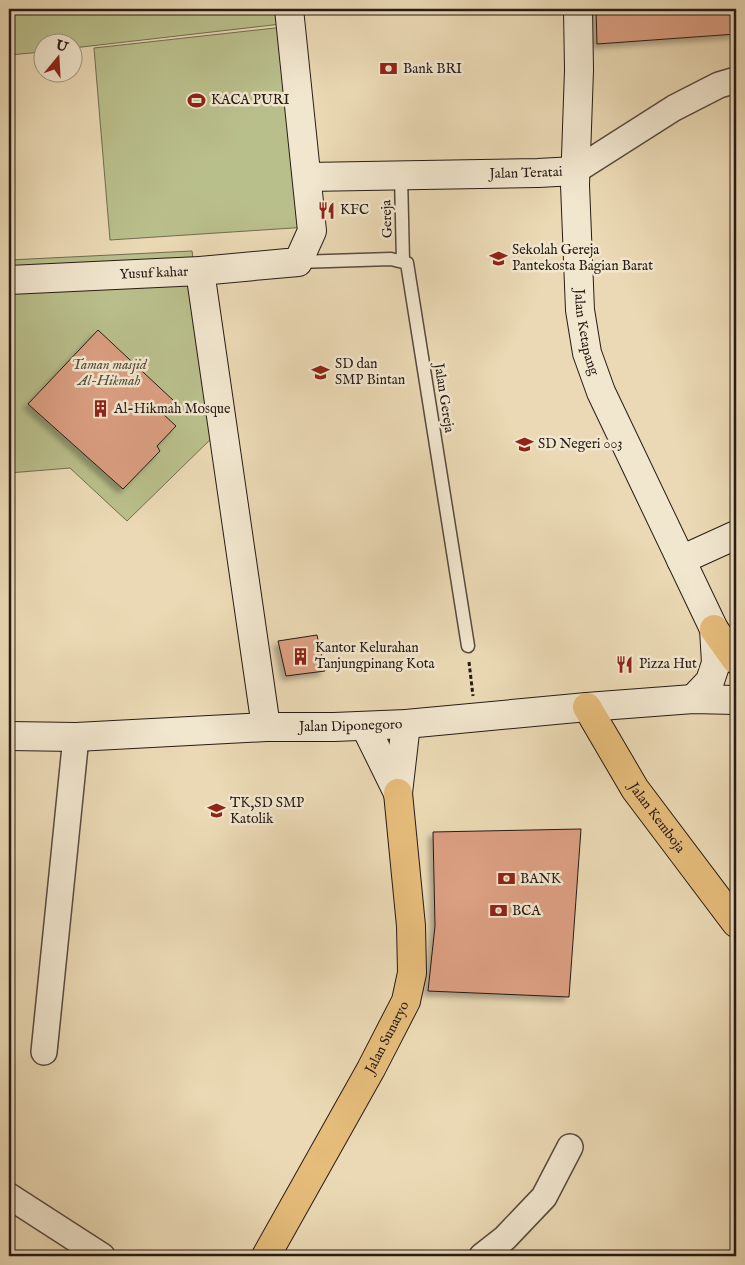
<svg xmlns="http://www.w3.org/2000/svg" width="745" height="1265" font-family="'IM FELL English',serif">
<style>
.green{fill:#b9bf8b;stroke:#706d50}
.building{fill:#da9e81;stroke:#271b16;filter:url(#shadow)}
.lines{fill:none;stroke-linecap:round;stroke-linejoin:round}
.lane-casing{stroke:#584a3e;stroke-width:15}
.street-casing{stroke:#584a3e;stroke-width:28}
.secondary-casing{stroke:#271b16;stroke-width:30}
.primary-casing{stroke:#271b16;stroke-width:30}
.path{stroke:#271b16;stroke-width:3;stroke-dasharray:4 2.5;stroke-linecap:butt}
.lane{stroke:#f1e6ce;stroke-width:12}
.street{stroke:#f1e6ce;stroke-width:25}
.secondary{stroke:#f1e6ce;stroke-width:28}
.primary{stroke:#e5bc7a;stroke-width:28}
.labels{text-anchor:middle;dominant-baseline:central;stroke-width:5;stroke-linejoin:round;paint-order:stroke}
.poi-label{font-size:14px;fill:#271b16;stroke:#f1e6ce;text-anchor:start}
.street-label{font-size:14px;fill:#271b16;stroke:#f1e6ce}
.park-label{font-size:14px;font-style:italic;fill:#534c39;stroke:#f1e6ce}
</style>
<defs>
<filter id="shadow"><feDropShadow dx="-4.5" dy="4.5" stdDeviation="2.5" flood-color="#0004"/></filter>
</defs>
<rect width="100%" height="100%" fill="#ead9b4"/>
<filter id="stains"><feTurbulence type="fractalNoise" baseFrequency=".004" numOctaves="4"/><feColorMatrix values="0 0 0 0 .2 0 0 0 0 .09 0 0 0 0 .02 0 0 0 .5 -.17"/></filter>
<radialGradient id="worn" r=".72"><stop offset=".6" stop-color="#630" stop-opacity="0"/><stop offset="1" stop-color="#630" stop-opacity=".3"/></radialGradient>
<path class="green" d="M 9,9 L 288,9 L 290,23 L 73,48 L 72,42 L 42,42 L 42,52 L 9,55 Z
M 284,27 L 308,227 L 110,240 L 94,48 Z
M 192,251 L 217,433 L 127,521 L 70,468 L 9,473 L 9,260 Z"/>
<path class="building" d="M 596,9 L 736,9 L 736,34 L 597,44 Z
M 98,330 L 174,401 L 162,413 L 176,426 L 157,446 L 160,451 L 123,489 L 28,404 Z
M 317,635 L 325,671 L 286,676 L 278,641 Z
M 581,829 L 569,997 L 428,991 L 435,926 L 433,832 Z"/>
<g class="lines">
<defs>
<path id="lane" d="M 401,176 L 403,261
M 298,262 L 391,259 L 407,263 L 468,646"/>
<path id="street" d="M 575,171 L 674,108 L 719,85 L 736,80
M 44,1052 L 76,737
M 9,1196 L 102,1256
M 482,1256 L 505,1238 L 544,1197 L 570,1147"/>
<g id="secondary">
<path id="s1" d="M 578,9 L 579,70 L 575,185 L 580,310 L 587,353 L 601,392 L 714,629 L 716,663 L 710,681 L 693,699"/>
<path id="s2" d="M 307,177 L 538,173 L 575,171"/>
<path d="M 200,271 L 266,727"/>
<path id="s3" d="M 9,280 L 200,271 L 298,262 L 312,231 L 289,9"/>
<path d="M 681,560 L 736,535"/>
<path d="M 365,726 L 398,793"/>
<path id="s4" d="M 9,736 L 76,737 L 266,727 L 334,727 L 406,724 L 587,707 L 693,699 L 736,700"/>
<path d="M 398,793 L 406,724"/>
</g>
<g id="primary">
<path d="M 714,629 L 736,660"/>
<path id="s5" d="M 587,707 L 635,789 L 736,923"/>
<path id="s6" d="M 266,1256 L 371,1069 L 406,1001 L 412,973 L 411,926 L 398,793"/>
</g>
</defs>
<use href="#lane" class="lane-casing"/>
<use href="#street" class="street-casing"/>
<use href="#secondary" class="secondary-casing"/>
<use href="#primary" class="primary-casing"/>
<path class="path" d="M 469,662 L 473,696"/>
<use href="#lane" class="lane"/>
<use href="#street" class="street"/>
<use href="#secondary" class="secondary"/>
<use href="#primary" class="primary"/>
</g>
<defs>
<symbol id="bank-bare" viewBox="-9 -9 18 18"><path d="M-6-4H6V4H-6ZM0-2.3a2.3 2.3 0 1 0 0 4.6a2.3 2.3 0 1 0 0-4.6Z" fill="#8f2418" stroke="#f1e6ce" stroke-width="2.5" paint-order="stroke"/></symbol>
<symbol id="stadium-bare" viewBox="-9 -9 18 18"><path d="M0-5a6.5 5 0 1 0 0 10a6.5 5 0 1 0 0-10ZM-3.5-1.8h7v3.6h-7Z" fill="#8f2418" stroke="#f1e6ce" stroke-width="2.5" paint-order="stroke"/></symbol>
<symbol id="restaurant-bare" viewBox="-9 -9 18 18"><path d="M-5-6h1v4h1v-4h1v4h1v-4h1v5L-1.5 .5V6h-2V.5L-5-1ZM5-6V6H3V1.5H1.5Q1.5-4 5-6Z" fill="#8f2418" stroke="#f1e6ce" stroke-width="2.5" paint-order="stroke"/></symbol>
<symbol id="school-bare" viewBox="-9 -9 18 18"><path d="M0-5L7-2L0 1L-7-2ZM-4 1L0 2.5L4 1V4Q0 6-4 4Z" fill="#8f2418" stroke="#f1e6ce" stroke-width="2.5" paint-order="stroke"/></symbol>
<symbol id="building-bare" viewBox="-9 -9 18 18"><path d="M-4-6H4V6H1V3H-1V6H-4ZM-2.5-4.3h1.7v1.8h-1.7ZM.8-4.3h1.7v1.8H.8ZM-2.5-1h1.7V.8h-1.7ZM.8-1h1.7V.8H.8Z" fill="#8f2418" stroke="#f1e6ce" stroke-width="2.5" paint-order="stroke"/></symbol>
</defs>
<g fill-rule="evenodd">
<use href="#bank-bare" x="376" y="56" width="25" height="25"/>
<use href="#stadium-bare" x="184" y="88" width="25" height="25"/>
<use href="#restaurant-bare" x="314" y="198" width="25" height="25"/>
<use href="#school-bare" x="486" y="246" width="25" height="25"/>
<use href="#school-bare" x="308" y="360" width="25" height="25"/>
<use href="#building-bare" x="88" y="396" width="25" height="25"/>
<use href="#school-bare" x="512" y="432" width="25" height="25"/>
<use href="#building-bare" x="288" y="644" width="25" height="25"/>
<use href="#restaurant-bare" x="612" y="652" width="25" height="25"/>
<use href="#school-bare" x="204" y="798" width="25" height="25"/>
<use href="#bank-bare" x="494" y="866" width="25" height="25"/>
<use href="#bank-bare" x="486" y="898" width="25" height="25"/>
</g>
<g class="labels">
<g class="poi-label">
<text x="403" y="69">Bank BRI</text>
<text x="211" y="100">KACA PURI</text>
<text x="340" y="210">KFC</text>
<text x="512" y="250">Sekolah Gereja<tspan x="512" dy="16">Pantekosta Bagian Barat</tspan></text>
<text x="335" y="364">SD dan<tspan x="335" dy="16">SMP Bintan</tspan></text>
<text x="114" y="409">Al-Hikmah Mosque</text>
<text x="538" y="444">SD Negeri 003</text>
<text x="315" y="648">Kantor Kelurahan<tspan x="315" dy="16">Tanjungpinang Kota</tspan></text>
<text x="639" y="664">Pizza Hut</text>
<text x="230" y="803">TK,SD SMP<tspan x="230" dy="16">Katolik</tspan></text>
<text x="520" y="879">BANK</text>
<text x="512" y="911">BCA</text>
</g>
<g class="street-label">
<text stroke="none"><textPath href="#s2" startOffset="219">Jalan Teratai</textPath></text>
<text transform="translate(387 219) rotate(-92)">Gereja</text>
<text stroke="none"><textPath href="#s3" startOffset="145">Yusuf kahar</textPath></text>
<text stroke="none"><textPath href="#s1" startOffset="324">Jalan Ketapang</textPath></text>
<text transform="translate(444 398) rotate(81)">Jalan Gereja</text>
<text stroke="none"><textPath href="#s4" startOffset="342">Jalan Diponegoro</textPath></text>
<text stroke="none"><textPath href="#s5" startOffset="131">Jalan Kemboja</textPath></text>
<text stroke="none"><textPath href="#s6" startOffset="250">Jalan Sunaryo</textPath></text>
</g>
<g class="park-label">
<text x="109" y="365">Taman masjid<tspan x="109" dy="16">Al-Hikmah</tspan></text>
</g>
</g>
<rect width="745" height="1265" fill="none" stroke="#ead9b4" stroke-width="30"/>
<rect x="10" y="10" width="725" height="1245" fill="none" stroke="#271b16" stroke-width="2.5"/>
<rect x="15" y="15" width="715" height="1235" fill="none" stroke="#271b16"/>
<g transform="translate(58 58) rotate(18)"><circle r="24" fill="#f1e6ce" stroke="#a09584"/>
<path d="M0-4L9 19L0 12L-9 19Z" fill="#8f2418"/>
<text y="-8" font-size="14" font-weight="bold" text-anchor="middle" fill="#271b16">U</text>
</g>
<rect width="100%" height="100%" filter="url(#stains)"/>
<rect width="100%" height="100%" fill="url(#worn)"/>
</svg>
